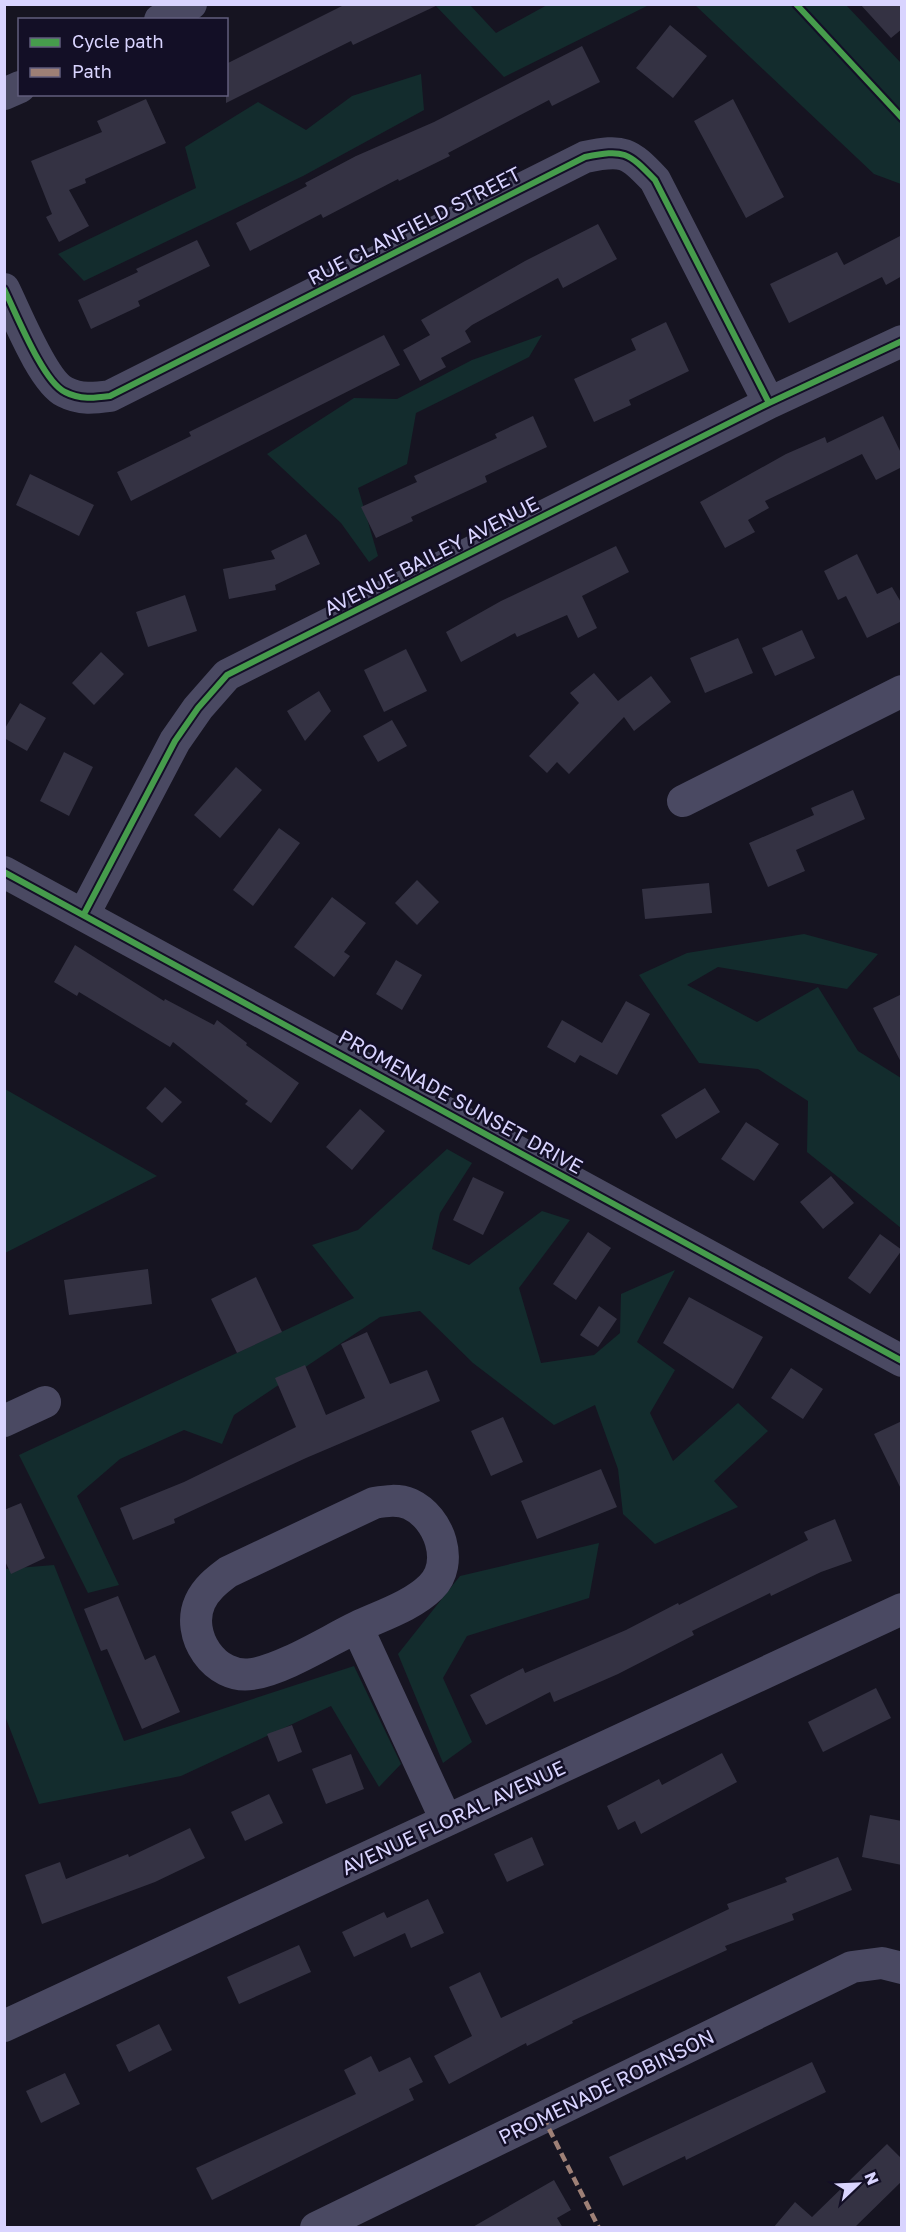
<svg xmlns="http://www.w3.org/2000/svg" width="906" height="2232" font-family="'Golos Text',sans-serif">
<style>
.green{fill:#132c2d}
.building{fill:#343243}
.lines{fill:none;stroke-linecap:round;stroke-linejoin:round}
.minor{stroke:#4a4962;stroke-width:32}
.quiet{stroke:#9e8076;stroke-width:4.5;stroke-dasharray:9 4.5;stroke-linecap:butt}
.cycleway-casing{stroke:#130f26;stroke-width:10}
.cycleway{stroke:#469c4c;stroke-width:6}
.labels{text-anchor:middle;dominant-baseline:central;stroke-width:5;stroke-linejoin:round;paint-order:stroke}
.street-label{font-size:20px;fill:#d9d4ff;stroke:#130f26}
</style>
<rect width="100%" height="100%" fill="#161421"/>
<path class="green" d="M 435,5 L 470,5 L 496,33 L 547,5 L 649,5 L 504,77 Z
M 695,5 L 846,5 L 901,63 L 901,184 L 874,174 Z
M 421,74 L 424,110 L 303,176 L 84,281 L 58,254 L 196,188 L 185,147 L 258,102 L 306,130 L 352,96 Z
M 542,335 L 529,357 L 416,413 L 407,464 L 358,488 L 378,556 L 369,562 L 341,523 L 267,454 L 354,398 L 397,399 L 472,360 Z
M 804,934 L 878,954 L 847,989 L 718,967 L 687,985 L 757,1022 L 818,987 L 858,1051 L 901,1078 L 901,1228 L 807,1152 L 808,1101 L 758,1069 L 699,1063 L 639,975 L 687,953 Z
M 5,1089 L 157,1176 L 5,1253 Z
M 447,1149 L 472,1163 L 440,1213 L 432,1249 L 469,1265 L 542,1211 L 570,1220 L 519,1288 L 541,1363 L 594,1355 L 620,1333 L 621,1294 L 675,1270 L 637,1342 L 675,1370 L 650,1413 L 673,1461 L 738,1403 L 768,1431 L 714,1481 L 738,1507 L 655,1544 L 623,1514 L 618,1469 L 595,1405 L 554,1425 L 473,1363 L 420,1311 L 380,1317 L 234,1415 L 222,1444 L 184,1430 L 120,1459 L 77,1496 L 119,1585 L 88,1593 L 19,1455 L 354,1298 L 312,1245 L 358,1230 Z
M 599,1543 L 589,1598 L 467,1636 L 443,1678 L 472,1742 L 443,1763 L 398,1654 L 460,1576 Z
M 54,1565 L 124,1741 L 354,1666 L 401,1764 L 379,1787 L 331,1706 L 181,1776 L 39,1804 L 5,1716 L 5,1569 Z"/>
<path class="building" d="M 346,4 L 440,4 L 353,45 L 351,41 L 226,103 L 226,64 Z
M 860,4 L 902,4 L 902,29 L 891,38 Z
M 670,25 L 707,56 L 673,98 L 636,68 Z
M 582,46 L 600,82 L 552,106 L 549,100 L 448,153 L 450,156 L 399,181 L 398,179 L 323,218 L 321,214 L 250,251 L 236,223 L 307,186 L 305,183 L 356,156 L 434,122 Z
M 146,99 L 166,143 L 85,179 L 86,183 L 69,190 L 89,226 L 59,242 L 46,217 L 52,214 L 31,161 L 102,132 L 97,121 Z
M 733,99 L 784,197 L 746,218 L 694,121 Z
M 598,224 L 617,259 L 563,288 L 558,278 L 472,325 L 465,331 L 471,342 L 441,358 L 446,367 L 420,381 L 403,350 L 430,335 L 421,320 L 525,261 Z
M 902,235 L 902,276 L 886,285 L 882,277 L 789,323 L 770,284 L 837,252 L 844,265 Z
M 197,240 L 210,266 L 138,301 L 140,306 L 91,329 L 78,300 L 138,272 L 136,269 Z
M 666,322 L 689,371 L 629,400 L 631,405 L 594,422 L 574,379 L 636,350 L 631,339 Z
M 384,335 L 400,365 L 131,501 L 117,472 L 191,436 L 189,432 Z
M 533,416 L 547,447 L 485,476 L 487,482 L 411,517 L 413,521 L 376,538 L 361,507 L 417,482 L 414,476 L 497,438 L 495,434 Z
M 883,416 L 902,455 L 902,467 L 876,480 L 862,454 L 765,501 L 769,508 L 748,520 L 755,532 L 725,548 L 700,502 L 786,454 L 825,437 L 827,443 Z
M 30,474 L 94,505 L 79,536 L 16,505 Z
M 306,534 L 320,564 L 275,585 L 276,590 L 229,599 L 223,569 L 275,559 L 271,551 Z
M 616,546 L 629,572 L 582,596 L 597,628 L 578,638 L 567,615 L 517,637 L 515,633 L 461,662 L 446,632 L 501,601 Z
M 857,554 L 877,594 L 892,587 L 902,604 L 902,621 L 867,638 L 846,596 L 838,600 L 824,571 Z
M 185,595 L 197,631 L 148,647 L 136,612 Z
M 802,630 L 815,658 L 775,676 L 762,648 Z
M 738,638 L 753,673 L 705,693 L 690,658 Z
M 406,649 L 427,691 L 384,712 L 364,670 Z
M 101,652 L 124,674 L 94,705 L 72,683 Z
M 594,673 L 618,701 L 651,676 L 671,702 L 634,731 L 624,717 L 569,774 L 557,762 L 547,773 L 529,756 L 579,703 L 570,693 Z
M 319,691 L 331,711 L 305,741 L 287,711 Z
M 20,703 L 46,718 L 27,751 L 4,738 L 4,730 Z
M 392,720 L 407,746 L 378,762 L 363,736 Z
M 64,752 L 93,767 L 69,816 L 40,801 Z
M 236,767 L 262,790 L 220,838 L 194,815 Z
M 853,790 L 865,819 L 796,850 L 805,871 L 768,887 L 749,843 L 814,815 L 811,808 Z
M 279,828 L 300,843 L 253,906 L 233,890 Z
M 417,880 L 439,902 L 417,925 L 395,903 Z
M 709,883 L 712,913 L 645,919 L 642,889 Z
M 332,897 L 366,923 L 344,952 L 350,956 L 334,977 L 294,947 Z
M 75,945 L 164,1001 L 165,999 L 214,1025 L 217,1020 L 247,1043 L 246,1045 L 299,1083 L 271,1123 L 245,1104 L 248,1101 L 173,1042 L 170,1047 L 79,992 L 77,996 L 54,982 Z
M 396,960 L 422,975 L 402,1010 L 376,994 Z
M 902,994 L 902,1064 L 873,1008 Z
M 626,1001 L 650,1014 L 617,1075 L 580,1055 L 575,1063 L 547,1047 L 562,1020 L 602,1043 Z
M 165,1087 L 182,1102 L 162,1123 L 146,1108 Z
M 705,1088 L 720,1112 L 676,1139 L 661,1115 Z
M 360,1109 L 385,1131 L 352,1170 L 326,1147 Z
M 746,1122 L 779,1144 L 754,1181 L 721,1159 Z
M 831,1176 L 854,1203 L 823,1229 L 800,1202 Z
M 473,1177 L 504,1192 L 483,1235 L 453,1220 Z
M 588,1232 L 611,1248 L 576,1300 L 553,1284 Z
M 880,1234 L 902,1250 L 870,1294 L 848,1278 Z
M 148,1269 L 152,1304 L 69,1315 L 64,1280 Z
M 256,1277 L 282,1332 L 237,1353 L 211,1299 Z
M 689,1297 L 763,1337 L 733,1389 L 663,1343 Z
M 599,1306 L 617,1319 L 598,1347 L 580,1335 Z
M 367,1332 L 390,1384 L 427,1370 L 440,1401 L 306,1458 L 174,1519 L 175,1523 L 133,1540 L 120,1508 L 184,1482 L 296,1427 L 275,1378 L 305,1365 L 326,1415 L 365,1398 L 341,1344 Z
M 791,1368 L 823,1389 L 803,1419 L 771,1398 Z
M 503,1417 L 523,1462 L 491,1476 L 471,1431 Z
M 902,1421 L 902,1491 L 874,1434 Z
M 601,1469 L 617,1507 L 537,1539 L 521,1501 Z
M 21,1503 L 45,1558 L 11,1574 L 4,1559 L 4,1510 Z
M 835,1519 L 852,1561 L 821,1572 L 771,1596 L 770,1593 L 692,1631 L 694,1635 L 618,1674 L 554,1702 L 550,1692 L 486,1725 L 470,1695 L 523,1668 L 525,1673 L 626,1630 L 678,1603 L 679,1605 L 808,1540 L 804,1532 Z
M 118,1596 L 145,1660 L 155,1655 L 180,1712 L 142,1729 L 107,1649 L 101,1651 L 84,1609 Z
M 876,1688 L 891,1718 L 823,1752 L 808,1722 Z
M 292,1725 L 302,1752 L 278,1762 L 267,1734 Z
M 722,1753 L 737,1782 L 641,1834 L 635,1821 L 618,1830 L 607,1806 L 659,1779 L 662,1785 Z
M 351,1754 L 364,1789 L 326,1804 L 312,1769 Z
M 269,1794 L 283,1823 L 245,1841 L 231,1812 Z
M 870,1815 L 902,1821 L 902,1865 L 862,1857 Z
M 190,1828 L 205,1858 L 155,1882 L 42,1924 L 25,1875 L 60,1862 L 66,1879 L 128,1854 L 129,1857 Z
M 532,1837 L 544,1865 L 507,1882 L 494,1854 Z
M 838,1857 L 852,1890 L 792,1914 L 794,1920 L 725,1946 L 727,1950 L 572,2021 L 573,2023 L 527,2046 L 526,2043 L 449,2084 L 434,2056 L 472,2036 L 449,1987 L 480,1972 L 501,2018 L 729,1909 L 727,1904 L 787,1882 L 785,1878 Z
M 428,1899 L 444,1933 L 411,1948 L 405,1933 L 354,1957 L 342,1932 L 384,1912 L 387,1918 Z
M 299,1945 L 311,1972 L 239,2004 L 227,1977 Z
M 159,2024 L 172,2050 L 129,2072 L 116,2045 Z
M 371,2056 L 379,2072 L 410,2057 L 423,2082 L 409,2089 L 414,2100 L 212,2200 L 196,2168 L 356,2094 L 344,2070 Z
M 812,2062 L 826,2092 L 686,2160 L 685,2156 L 623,2186 L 609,2157 Z
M 65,2073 L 80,2104 L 41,2123 L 26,2091 Z
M 887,2144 L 902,2159 L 902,2181 L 854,2228 L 773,2228 L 795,2202 L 812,2217 Z
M 554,2180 L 571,2210 L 557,2218 L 563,2228 L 471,2228 Z"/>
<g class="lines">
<path class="minor" d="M 160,20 L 191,4
M 4,94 L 20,87
M 4,289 C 16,313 43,382 65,392 C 80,400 95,398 110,396 L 585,157 C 624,149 628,152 655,180 L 769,403
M 683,801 L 902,691
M 4,872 L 902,1361
M 84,914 L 175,741 L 198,708 L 227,675 L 769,403 L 902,341
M 4,1421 L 45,1402
M 357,1627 C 328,1641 282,1670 252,1674 C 215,1680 185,1635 200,1602 C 206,1589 216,1581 228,1572 L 374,1503 C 386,1501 398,1499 410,1504 C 440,1518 455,1563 431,1587 C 412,1606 380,1616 357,1627 L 446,1820
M 4,2026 L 902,1609
M 316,2228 L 852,1967 L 882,1963 L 902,1968"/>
<path class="quiet" d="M 543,2117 L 599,2228"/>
<defs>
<path id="cycleway" d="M 796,4 L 902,118
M 4,289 C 16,313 43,382 65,392 C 80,400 95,398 110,396 L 585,157 C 624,149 628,152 655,180 L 769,403
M 4,872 L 902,1361
M 84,914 L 175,741 L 198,708 L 227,675 L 769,403 L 902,341"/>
</defs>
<use href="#cycleway" class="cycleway-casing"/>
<use href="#cycleway" class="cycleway"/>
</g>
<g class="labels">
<g class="street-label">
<text transform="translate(414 225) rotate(-27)">RUE CLANFIELD STREET</text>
<text transform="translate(431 555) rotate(-27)">AVENUE BAILEY AVENUE</text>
<text transform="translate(461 1101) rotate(29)">PROMENADE SUNSET DRIVE</text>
<text transform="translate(453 1817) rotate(-25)">AVENUE FLORAL AVENUE</text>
<text transform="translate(606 2086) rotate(-26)">PROMENADE ROBINSON</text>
</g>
</g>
<rect width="906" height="2232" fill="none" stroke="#d9d4ff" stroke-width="12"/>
<rect x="18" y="18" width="210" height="78" fill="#130f26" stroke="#625e7d" stroke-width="1.5"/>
<rect x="30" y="38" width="30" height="9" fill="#469c4c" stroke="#625e7d" stroke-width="1.5"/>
<text x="72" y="48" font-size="18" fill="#d9d4ff">Cycle path</text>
<rect x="30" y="68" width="30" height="9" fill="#9e8076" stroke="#625e7d" stroke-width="1.5"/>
<text x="72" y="78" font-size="18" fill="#d9d4ff">Path</text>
<g transform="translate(858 2184) rotate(67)" stroke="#130f26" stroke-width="4.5" paint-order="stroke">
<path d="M0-4.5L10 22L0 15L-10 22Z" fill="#d9d4ff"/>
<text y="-9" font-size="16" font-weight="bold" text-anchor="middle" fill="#d9d4ff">N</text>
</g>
</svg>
